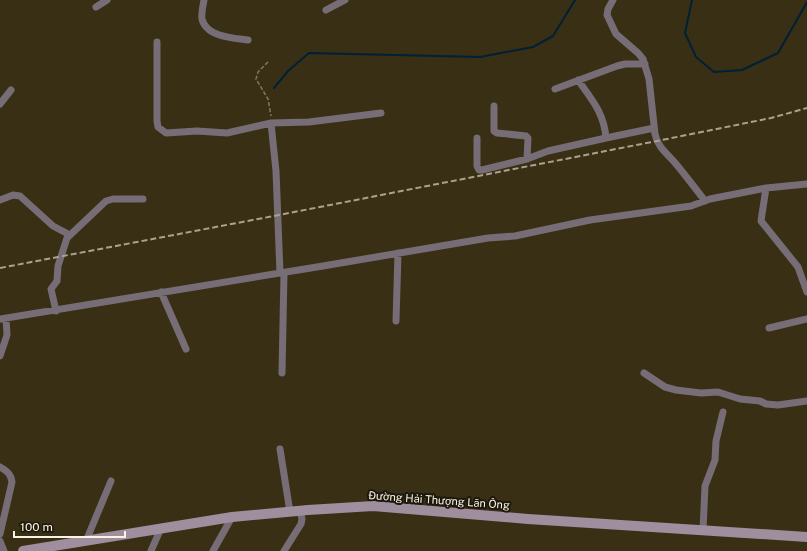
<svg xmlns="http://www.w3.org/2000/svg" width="807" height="551" font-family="'Public Sans',sans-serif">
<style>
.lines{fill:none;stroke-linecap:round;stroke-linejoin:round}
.stream{stroke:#002037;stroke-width:2}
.path{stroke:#807862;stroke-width:1.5;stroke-dasharray:4 2;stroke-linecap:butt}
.street{stroke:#776d76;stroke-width:7}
.secondary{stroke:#9f8e9d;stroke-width:10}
.rail{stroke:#aaa28f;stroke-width:2;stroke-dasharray:6 3;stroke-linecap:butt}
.labels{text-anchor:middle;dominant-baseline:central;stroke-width:4;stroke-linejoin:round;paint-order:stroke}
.street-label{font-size:11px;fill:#faf4e5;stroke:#1c180c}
</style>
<rect width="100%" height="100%" fill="#392f15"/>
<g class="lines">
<path class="stream" d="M 692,0 L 685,33 L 696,57 L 714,72 L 742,70 L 778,53 L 807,2
M 274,88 L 288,71 L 309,53 L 480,57 L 533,47 L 553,36 L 575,0"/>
<path class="path" d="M 268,62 L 258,72 L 256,79 L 268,99 L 271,116"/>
<path class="street" d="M 204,0 C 203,6 201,13 202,19 C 206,37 234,38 248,40
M 613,0 L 608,9 L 607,15 L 616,34 L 638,53 L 643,59 L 649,79 L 655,134 C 658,148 667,153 676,164 C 686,176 695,188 705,201
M 96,7 L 107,0
M 326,10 L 345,0
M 157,42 L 157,121 L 158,127 L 166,133 L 197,131 L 227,133 L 271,123 L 309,122 L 381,113
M 578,80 C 592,100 604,113 606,138 L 654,128
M 555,89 L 617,66 L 625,64 L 645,64
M 0,104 L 11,90
M 494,106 L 494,131 L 497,133 L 526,136 L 528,138 L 527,159
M 271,123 L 276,171 L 280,273
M 477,138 L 477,166 L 479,170 L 482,170 L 527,159 L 548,151 L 606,138
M 766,188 L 761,221 L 798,267 L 807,292
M 0,200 L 13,195 L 20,196 L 53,226 L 70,235
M 161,292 L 186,349
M 56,311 L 51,289 L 57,281 L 58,266 L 67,238 L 106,201 L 113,199 L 143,199
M 0,319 L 323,266 L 488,238 L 515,236 L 590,220 L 691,206 L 710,199 L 766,188 L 807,184
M 396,321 L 398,253
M 769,328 L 807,319
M 0,356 L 7,335 L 6,318
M 282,373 L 284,273
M 644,373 L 665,387 L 676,390 L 701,393 L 718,392 L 740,399 L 760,401 L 766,404 L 778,405 L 807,401
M 280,449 L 290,512
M 0,467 C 7,471 11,474 12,482 L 0,534
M 703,530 L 705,486 L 715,460 L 716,441 L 723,412
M 0,541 L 4,551
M 86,541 L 111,481
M 151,551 L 161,528
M 213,551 L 232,517
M 284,551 L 301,524 L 302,519 L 300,511"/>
<path class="secondary" d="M 23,551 L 232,517 L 308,510 L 373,506 L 528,519 L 807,537"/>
<path class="rail" d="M 0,268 L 279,215 L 657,141 L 771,118 L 807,108"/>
</g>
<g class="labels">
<g class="street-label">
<text transform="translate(439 500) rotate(4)">Đường Hải Thượng Lãn Ông</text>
</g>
</g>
<path d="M14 531v6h111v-6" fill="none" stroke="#faf4e5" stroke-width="2"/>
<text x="20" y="531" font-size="12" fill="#faf4e5" stroke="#1c180c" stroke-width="3" paint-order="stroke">100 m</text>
</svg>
